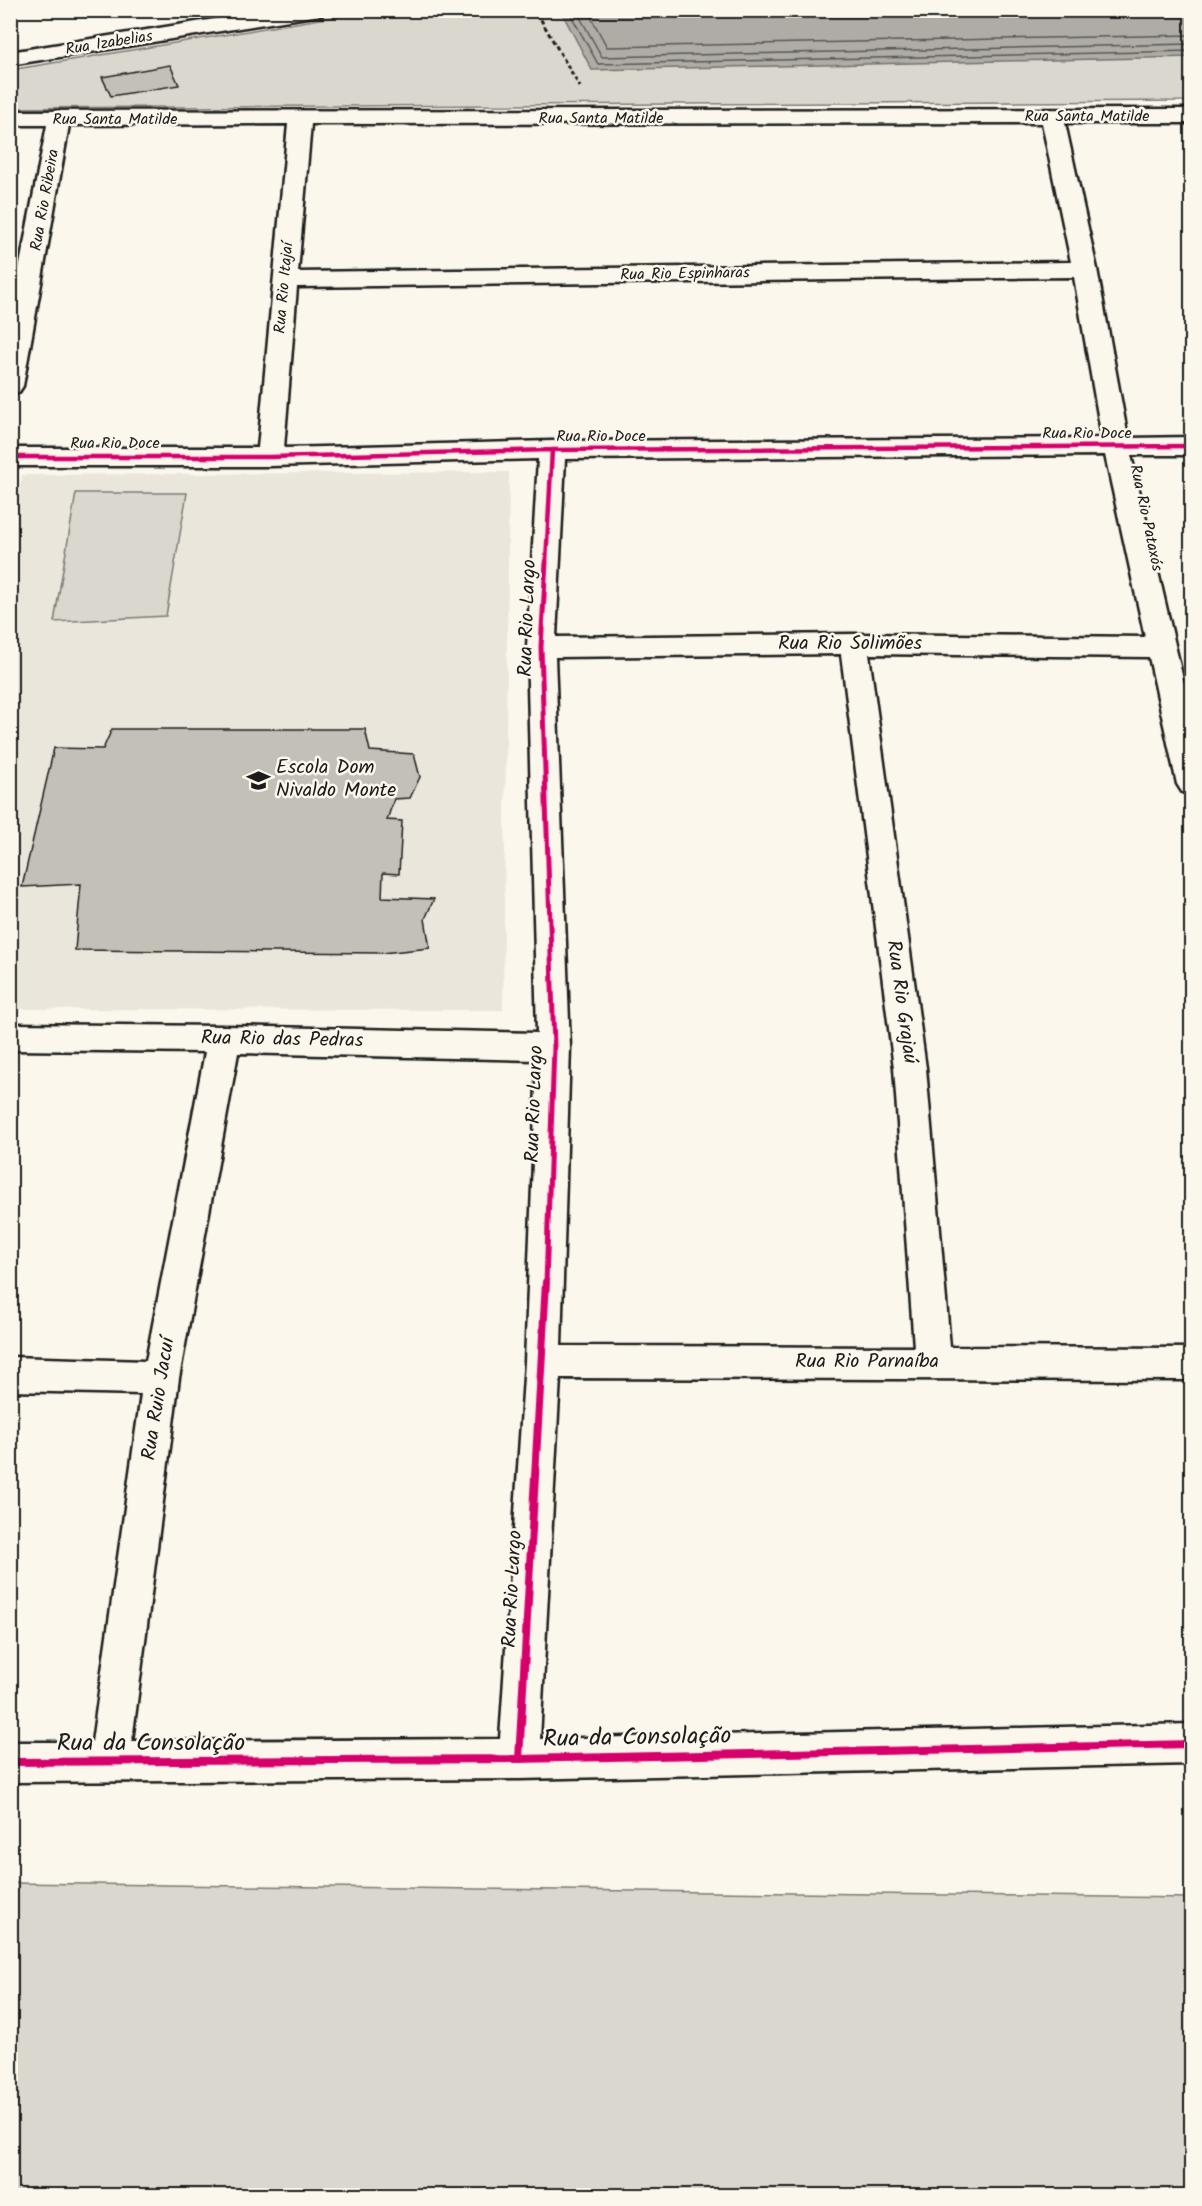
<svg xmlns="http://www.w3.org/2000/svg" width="1202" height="2206" font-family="Kalam,sans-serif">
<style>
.built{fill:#eae6dc}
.green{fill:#dad7ce;stroke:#7b7a75;stroke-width:1.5}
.water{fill:#afaca5;stroke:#74726e;stroke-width:1.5}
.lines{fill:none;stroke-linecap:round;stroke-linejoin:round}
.shore{stroke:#575653;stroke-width:1.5}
.building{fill:#c3c0b8;stroke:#1c1c1c;stroke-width:1.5}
.minor-casing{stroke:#1c1c1c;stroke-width:5}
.path{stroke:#1c1c1c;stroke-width:3;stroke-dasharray:4.5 3;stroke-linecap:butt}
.minor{fill:#fbf7ec;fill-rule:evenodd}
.cycleway-far2-casing{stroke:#fbf7ec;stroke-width:8}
.cycleway-far1-casing{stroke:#fbf7ec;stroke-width:9}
.cycleway-casing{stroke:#fbf7ec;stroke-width:11}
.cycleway-far2{stroke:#d6006c;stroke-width:4.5}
.cycleway-far1{stroke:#d6006c;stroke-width:5}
.cycleway{stroke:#d6006c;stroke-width:8}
.labels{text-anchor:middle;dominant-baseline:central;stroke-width:5;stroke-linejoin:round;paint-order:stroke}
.far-street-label{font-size:16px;fill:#1c1c1c;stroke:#fbf7ec}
.street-label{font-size:20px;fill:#1c1c1c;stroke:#fbf7ec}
.poi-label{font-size:20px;fill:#1c1c1c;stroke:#fbf7ec;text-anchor:start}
.near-street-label{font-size:24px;fill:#1c1c1c;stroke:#fbf7ec}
</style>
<rect width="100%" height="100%" fill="#fbf7ec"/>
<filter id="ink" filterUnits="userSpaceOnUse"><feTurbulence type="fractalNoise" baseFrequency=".0167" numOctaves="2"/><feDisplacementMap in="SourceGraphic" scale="12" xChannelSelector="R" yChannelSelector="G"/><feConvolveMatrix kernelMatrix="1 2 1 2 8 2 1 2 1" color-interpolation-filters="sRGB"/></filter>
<g filter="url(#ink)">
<path class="built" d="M 509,472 L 503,1010 L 11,1009 L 10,551 L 22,475 Z"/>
<path class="green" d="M 369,11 L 1191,11 L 1191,101 L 11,108 L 10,70 Z
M 76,493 L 187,493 L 166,616 L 54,622 Z
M 10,1883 L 1191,1898 L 1191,2195 L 11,2195 Z"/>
<path class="water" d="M 561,11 L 1191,11 L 1191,57 L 592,70 Z"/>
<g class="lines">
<path class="shore" d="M 568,10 L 598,64 L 1192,51
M 576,10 L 602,57 L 1192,44
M 587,10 L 607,47 L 1192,35"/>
</g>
<path class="building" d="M 170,65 L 179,85 L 111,96 L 102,77 Z
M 112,729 L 365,729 L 370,751 L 414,754 L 420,777 L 410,798 L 394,799 L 387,820 L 402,821 L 399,874 L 383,873 L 382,897 L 434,899 L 425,919 L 430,948 L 382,953 L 75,950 L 81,884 L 22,887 L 54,748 L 103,749 Z"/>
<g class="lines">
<defs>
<path id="minor" d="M 271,10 L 324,10 L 322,15 L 314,16 L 10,65 L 10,52 Z
M 1192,109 L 1192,123 L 1065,123 L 1097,269 L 1128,438 L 1192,437 L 1192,455 L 1131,455 L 1192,718 L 1192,795 L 1182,792 L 1177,784 L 1149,657 L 869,654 L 926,1068 L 950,1347 L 1192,1348 L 1192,1380 L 560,1378 L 540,1739 L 1192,1724 L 1192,1764 L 519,1779 L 10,1782 L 10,1742 L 92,1742 L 141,1394 L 10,1391 L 10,1357 L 146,1361 L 205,1052 L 10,1050 L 10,1024 L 224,1026 L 537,1033 L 527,647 L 538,459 L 270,466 L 10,466 L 10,448 L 258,448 L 288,124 L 69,125 L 23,386 L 19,392 L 10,394 L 10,316 L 47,125 L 10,125 L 10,111 ZM 1042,123 L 1071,262 L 298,272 L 311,124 ZM 1074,277 L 1102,438 L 552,441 L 284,448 L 297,287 ZM 1105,455 L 1145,637 L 854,634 L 556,637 L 565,459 ZM 841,654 L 894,1068 L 914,1347 L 561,1346 L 570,1047 L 555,657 ZM 238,1053 L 537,1060 L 525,1362 L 500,1739 L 132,1741 L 179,1378 Z"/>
</defs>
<use href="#minor" class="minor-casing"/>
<path class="path" d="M 529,10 L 541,20 L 580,87"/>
<use href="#minor" class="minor"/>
<defs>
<path id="cycleway-far2" d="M 10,457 L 270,457 L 552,450 L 1192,446
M 546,563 L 552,450"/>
<path id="cycleway-far1" d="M 546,1284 L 554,1047 L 541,647 L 546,562"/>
<path id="cycleway" d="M 519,1759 L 546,1282
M 10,1762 L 519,1759 L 1192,1744"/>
</defs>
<use href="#cycleway-far2" class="cycleway-far2-casing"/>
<use href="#cycleway-far1" class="cycleway-far1-casing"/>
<use href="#cycleway" class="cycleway-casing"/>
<use href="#cycleway-far2" class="cycleway-far2"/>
<use href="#cycleway-far1" class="cycleway-far1"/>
<use href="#cycleway" class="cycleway"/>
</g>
</g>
<defs>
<symbol id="school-bare" viewBox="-9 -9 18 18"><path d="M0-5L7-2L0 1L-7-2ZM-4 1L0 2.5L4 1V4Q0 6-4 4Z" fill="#1c1c1c" stroke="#fbf7ec" stroke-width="2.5" paint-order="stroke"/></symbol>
</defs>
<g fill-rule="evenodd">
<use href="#school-bare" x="242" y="764" width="33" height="33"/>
</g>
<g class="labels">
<g class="far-street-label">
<text transform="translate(109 43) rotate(-9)">Rua Izabelias</text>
<text x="1087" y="116">Rua Santa Matilde</text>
<text x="601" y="118">Rua Santa Matilde</text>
<text x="115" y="119">Rua Santa Matilde</text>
<text transform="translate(45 200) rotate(-80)">Rua Rio Ribeira</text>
<text transform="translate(685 274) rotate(-1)">Rua Rio Espinharas</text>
<text transform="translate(284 288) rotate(-85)">Rua Rio Itajaí</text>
<text x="1087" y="433">Rua Rio Doce</text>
<text x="601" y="436">Rua Rio Doce</text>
<text x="115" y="443">Rua Rio Doce</text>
<text transform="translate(1146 518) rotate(78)">Rua Rio Pataxós</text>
</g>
<g class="street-label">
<text transform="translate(528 618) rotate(-88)">Rua Rio Largo</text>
<text x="850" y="644">Rua Rio Solimões</text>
<text transform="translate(901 1002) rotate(82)">Rua Rio Grajaú</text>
<text transform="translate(282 1040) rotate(1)">Rua Rio das Pedras</text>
<text transform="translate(535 1104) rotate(-88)">Rua Rio Largo</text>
<text x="867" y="1362">Rua Rio Parnaíba</text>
<text transform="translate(159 1399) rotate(-81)">Rua Ruio Jacuí</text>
<text transform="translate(513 1589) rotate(-87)">Rua Rio Largo</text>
</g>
<g class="poi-label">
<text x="276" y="768">Escola Dom<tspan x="276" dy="23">Nivaldo Monte</tspan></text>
</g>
<g class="near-street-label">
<text transform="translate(637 1738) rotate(-1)">Rua da Consolação</text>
<text x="151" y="1743">Rua da Consolação</text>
</g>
</g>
<rect width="1202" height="2206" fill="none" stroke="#fbf7ec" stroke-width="36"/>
<rect x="18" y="18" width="1166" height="2170" fill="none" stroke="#1c1c1c" stroke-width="2" filter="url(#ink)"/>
</svg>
